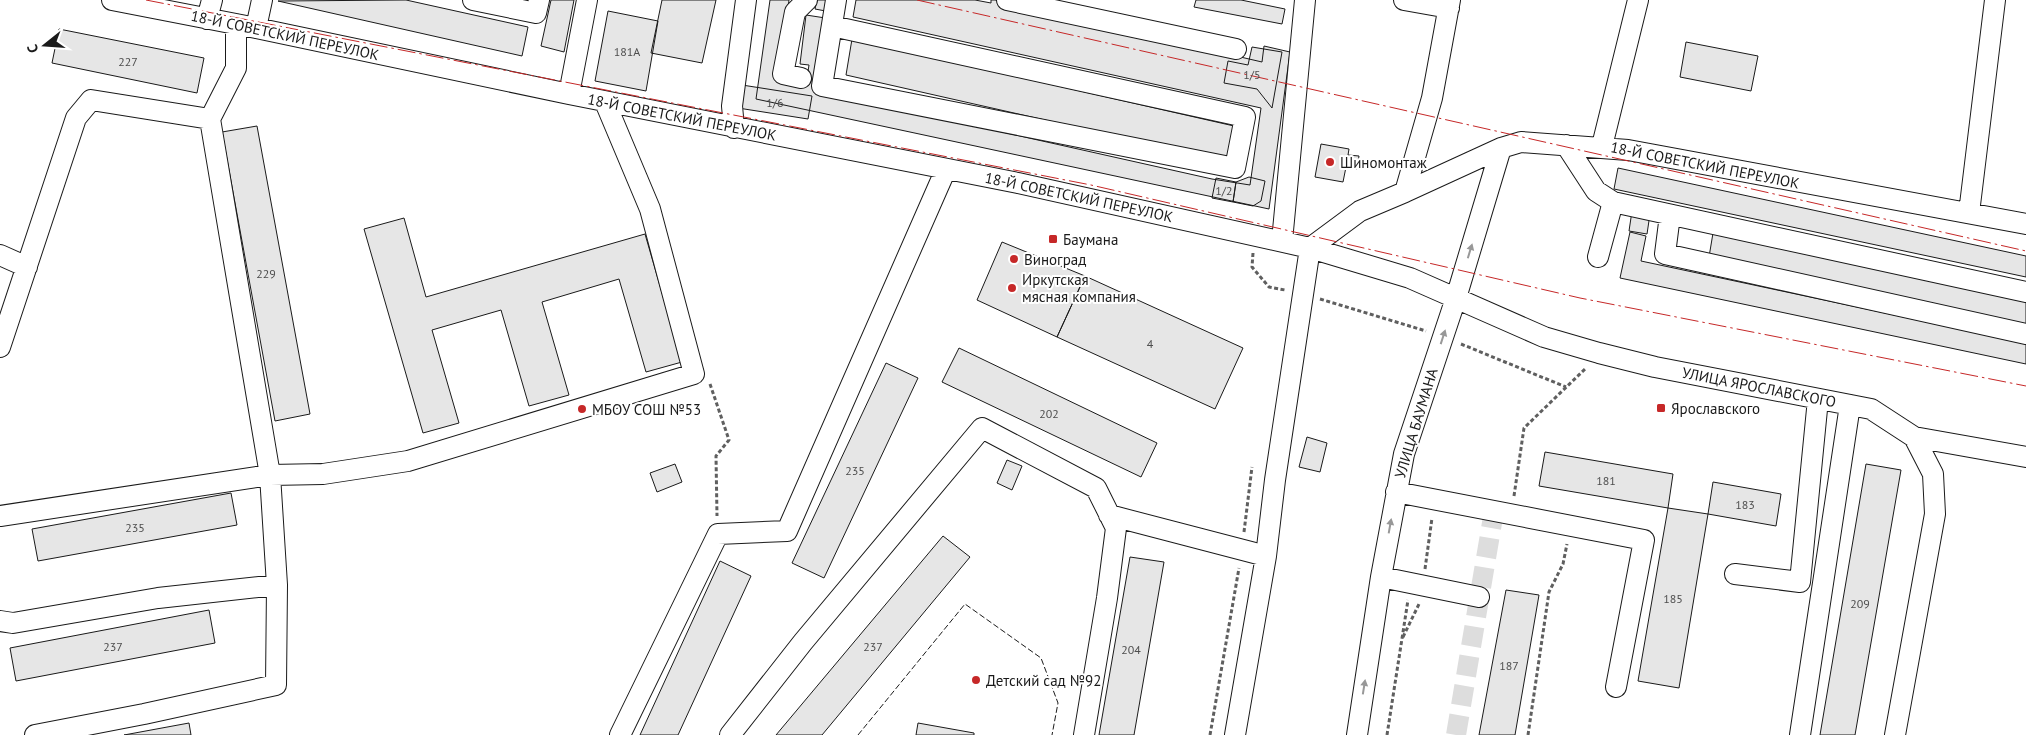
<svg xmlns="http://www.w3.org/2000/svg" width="2026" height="735" font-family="'PT Sans',sans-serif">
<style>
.building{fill:#e6e6e6;stroke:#1a1a1a}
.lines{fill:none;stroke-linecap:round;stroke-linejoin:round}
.minor-tunnel{stroke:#ddd;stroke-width:20;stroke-dasharray:20 10;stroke-linecap:butt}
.minor-casing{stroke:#1a1a1a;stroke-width:22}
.path{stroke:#5f5f5f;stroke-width:3;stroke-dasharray:4 2.5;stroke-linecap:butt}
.minor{stroke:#fff;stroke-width:20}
.fence{stroke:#1a1a1a;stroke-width:1;stroke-dasharray:6 2.5;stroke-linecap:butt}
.power{stroke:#c62828;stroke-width:1;stroke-dasharray:18 4 2.5 4;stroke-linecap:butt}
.oneway{fill:#989898}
.poi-dot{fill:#c62828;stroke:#fff;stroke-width:2}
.labels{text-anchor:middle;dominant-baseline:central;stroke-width:4;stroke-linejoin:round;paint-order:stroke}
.number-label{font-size:12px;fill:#4d4d4d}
.street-label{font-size:15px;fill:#1a1a1a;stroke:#fff}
.poi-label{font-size:15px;fill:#1a1a1a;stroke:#fff;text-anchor:start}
</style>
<rect width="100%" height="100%" fill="#fff"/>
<path class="building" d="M 406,0 L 528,27 L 522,56 L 278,1 Z
M 551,0 L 574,0 L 564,52 L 541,46 Z
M 662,0 L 716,0 L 702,63 L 651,53 Z
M 770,0 L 789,0 L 779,78 L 806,84 L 809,65 L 800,64 L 806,15 L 832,19 L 819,91 L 1212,179 L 1250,185 L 1261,108 L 853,17 L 856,0 L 975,0 L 991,3 L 991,0 L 995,0 L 1262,62 L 1264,46 L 1290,52 L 1269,209 L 756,99 Z
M 817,0 L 834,0 L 831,12 L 815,9 Z
M 1196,0 L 1241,0 L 1285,9 L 1282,24 L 1194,7 Z
M 608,11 L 658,21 L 646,91 L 595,81 Z
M 59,29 L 204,58 L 197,93 L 52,63 Z
M 852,39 L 1234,126 L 1226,161 L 846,75 Z
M 1686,42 L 1758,56 L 1751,91 L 1680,77 Z
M 1252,47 L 1282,52 L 1272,108 L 1257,89 L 1224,83 L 1228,61 L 1248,65 Z
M 742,85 L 812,96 L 808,119 L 738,108 Z
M 257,126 L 310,414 L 275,421 L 222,132 Z
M 1321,144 L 1349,149 L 1348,155 L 1359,156 L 1357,169 L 1346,167 L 1343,182 L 1315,177 Z
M 1618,168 L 2026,256 L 2026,277 L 1614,189 Z
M 1249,177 L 1265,181 L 1261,201 L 1253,206 L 1233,202 L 1236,182 Z
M 1216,178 L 1236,182 L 1233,202 L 1212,198 Z
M 1632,211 L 1650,214 L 1647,234 L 1629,231 Z
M 404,218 L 426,297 L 645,234 L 682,362 L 646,372 L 619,279 L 542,302 L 569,395 L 529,406 L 501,310 L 432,330 L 459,423 L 423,433 L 364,229 Z
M 1630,232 L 1646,236 L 1641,261 L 2026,343 L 2026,364 L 1620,278 Z
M 1713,233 L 2026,300 L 2026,324 L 1709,257 Z
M 1002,242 L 1085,276 L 1057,337 L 977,300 Z
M 1085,276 L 1243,348 L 1215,409 L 1057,337 Z
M 959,348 L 1157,443 L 1141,477 L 942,382 Z
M 886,363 L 918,378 L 824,578 L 792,563 Z
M 1307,437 L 1327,443 L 1320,472 L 1299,467 Z
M 1545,452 L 1673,474 L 1668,508 L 1539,486 Z
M 1007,460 L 1022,466 L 1012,490 L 997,483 Z
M 675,464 L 682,482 L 657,492 L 650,473 Z
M 1866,464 L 1901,470 L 1855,735 L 1820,735 Z
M 1713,482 L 1781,494 L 1776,526 L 1708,514 Z
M 231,493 L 237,525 L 38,561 L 32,529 Z
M 1668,508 L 1708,514 L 1679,688 L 1638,681 Z
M 943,536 L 970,557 L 822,735 L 776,735 Z
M 1130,557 L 1164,562 L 1134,735 L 1099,735 Z
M 720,561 L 751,576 L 678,735 L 640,735 Z
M 1506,590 L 1539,595 L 1515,735 L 1479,735 Z
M 209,610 L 215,643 L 16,681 L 10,648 Z
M 189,723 L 191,735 L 124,735 Z
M 918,723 L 974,733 L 974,735 L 916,735 Z"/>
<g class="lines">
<path class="minor-tunnel" d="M 1456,735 L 1494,511"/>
<defs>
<path id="minor" d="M 112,0 L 256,28 L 569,94 L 1018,183 L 1310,248 L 1410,278 L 1544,337 L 1599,353 L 1655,367 L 1871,409 L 1914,437 L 1933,474 L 1935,514 L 1895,735
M 473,0 L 536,13 L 539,0
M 1007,0 L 1236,49
M 1404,0 L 1449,8
M 207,19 L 212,0
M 832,26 L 1245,117 L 1235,168 L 822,86 L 836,0
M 256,28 L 262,0
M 801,78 L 783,74 L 795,12 L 807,0
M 569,94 L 587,0
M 734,128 L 732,106 L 746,0
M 1566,145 L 1596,191 L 1613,202 L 2026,292
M 1602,146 L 1638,0
M 1405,192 L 1432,98 L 1450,0
M 1969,213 L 1995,0
M 1670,215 L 1665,254 L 2026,334
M 1282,241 L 1305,0
M 1310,248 L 1360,211 L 1405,192 L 1501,148 L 1521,142 L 1628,150 L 2026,224
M 0,255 L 27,267
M 1598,257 L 1613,202
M 0,347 L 76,118 L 91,100 L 210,119
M 1914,437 L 2026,457
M 1396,492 L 1644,540 L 1616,687
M 1109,515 L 1266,556
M 0,516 L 270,475 L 323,474 L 408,461 L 694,374 L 650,209 L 605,102
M 1735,574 L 1800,582 L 1818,399
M 1381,577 L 1479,597
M 0,621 L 13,623 L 158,598 L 277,585
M 35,735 L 144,714 L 276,685 L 277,585 L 270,475 L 210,119 L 236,68 L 236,24
M 620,735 L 718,534 L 787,531 L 946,169
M 730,735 L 803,642 L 982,428 L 1096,488 L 1116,528 L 1107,598 L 1084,735
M 1235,735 L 1266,556 L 1275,480 L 1310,248
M 1357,735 L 1381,577 L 1404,454 L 1456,298 L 1501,148
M 1800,735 L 1850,405"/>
</defs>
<use href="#minor" class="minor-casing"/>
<path class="path" d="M 1253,253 L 1252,267 L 1269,287 L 1285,290
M 1320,299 L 1426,331
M 1461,344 L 1566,387
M 710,384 L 729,440 L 716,456 L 717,516
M 1514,496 L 1524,428 L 1585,369
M 1244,532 L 1252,467
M 1425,569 L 1432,518
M 1403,637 L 1420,602
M 1210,735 L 1239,568
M 1387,735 L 1408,600
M 1528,735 L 1549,592 L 1563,564 L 1567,544"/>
<use href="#minor" class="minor"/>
<path class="fence" d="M 858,735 L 965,604 L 1041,658 L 1058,703 L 1052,735"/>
<path class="power" d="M 146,0 L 1091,185 L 1580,298 L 2026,386
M 917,0 L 2026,251"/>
</g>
<defs><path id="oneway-solid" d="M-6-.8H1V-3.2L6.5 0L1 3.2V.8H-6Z" transform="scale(1.25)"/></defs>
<g class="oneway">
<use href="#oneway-solid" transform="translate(1470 251) rotate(-73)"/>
<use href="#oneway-solid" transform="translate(1443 337) rotate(-72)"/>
<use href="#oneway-solid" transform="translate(1390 526) rotate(-80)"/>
<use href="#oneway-solid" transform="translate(1364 687) rotate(-81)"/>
</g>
<g class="poi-dot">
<circle cx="1330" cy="162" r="5"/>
<rect x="1048" y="234" width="10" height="10" rx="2.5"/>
<circle cx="1014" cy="259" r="5"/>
<circle cx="1012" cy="288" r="5"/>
<rect x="1656" y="403" width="10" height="10" rx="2.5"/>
<circle cx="582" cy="409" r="5"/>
<circle cx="976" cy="680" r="5"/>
</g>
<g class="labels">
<g class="number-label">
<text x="627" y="51">181А</text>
<text x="128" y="61">227</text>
<text x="1252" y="74">1/5</text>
<text x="775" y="102">1/6</text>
<text x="1224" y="190">1/2</text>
<text x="266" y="273">229</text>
<text x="1150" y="343">4</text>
<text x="1049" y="413">202</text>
<text x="855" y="470">235</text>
<text x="1606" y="480">181</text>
<text x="1745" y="504">183</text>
<text x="135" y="527">235</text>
<text x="1673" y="598">185</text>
<text x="1860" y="603">209</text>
<text x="113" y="646">237</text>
<text x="873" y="646">237</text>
<text x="1131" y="649">204</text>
<text x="1509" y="665">187</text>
</g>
<g class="street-label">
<text transform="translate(285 35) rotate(12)">18-Й СОВЕТСКИЙ ПЕРЕУЛОК</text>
<text transform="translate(682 117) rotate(11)">18-Й СОВЕТСКИЙ ПЕРЕУЛОК</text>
<text transform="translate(1705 165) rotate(11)">18-Й СОВЕТСКИЙ ПЕРЕУЛОК</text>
<text transform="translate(1079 197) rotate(12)">18-Й СОВЕТСКИЙ ПЕРЕУЛОК</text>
<text transform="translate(1759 387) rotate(11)">УЛИЦА ЯРОСЛАВСКОГО</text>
<text transform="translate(1416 423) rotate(-73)">УЛИЦА БАУМАНА</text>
</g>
<g class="poi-label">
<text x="1340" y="162">Шиномонтаж</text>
<text x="1063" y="239">Баумана</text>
<text x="1024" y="259">Виноград</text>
<text x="1022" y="279">Иркутская<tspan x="1022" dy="17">мясная компания</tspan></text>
<text x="1671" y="408">Ярославского</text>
<text x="592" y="409">МБОУ СОШ №53</text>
<text x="986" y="680">Детский сад №92</text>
</g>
</g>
<g transform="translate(45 45) rotate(253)" stroke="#ffffff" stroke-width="4" paint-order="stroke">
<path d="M0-4L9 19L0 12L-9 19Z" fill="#1a1a1a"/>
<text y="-8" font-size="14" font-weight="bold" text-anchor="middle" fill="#1a1a1a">С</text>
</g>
</svg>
